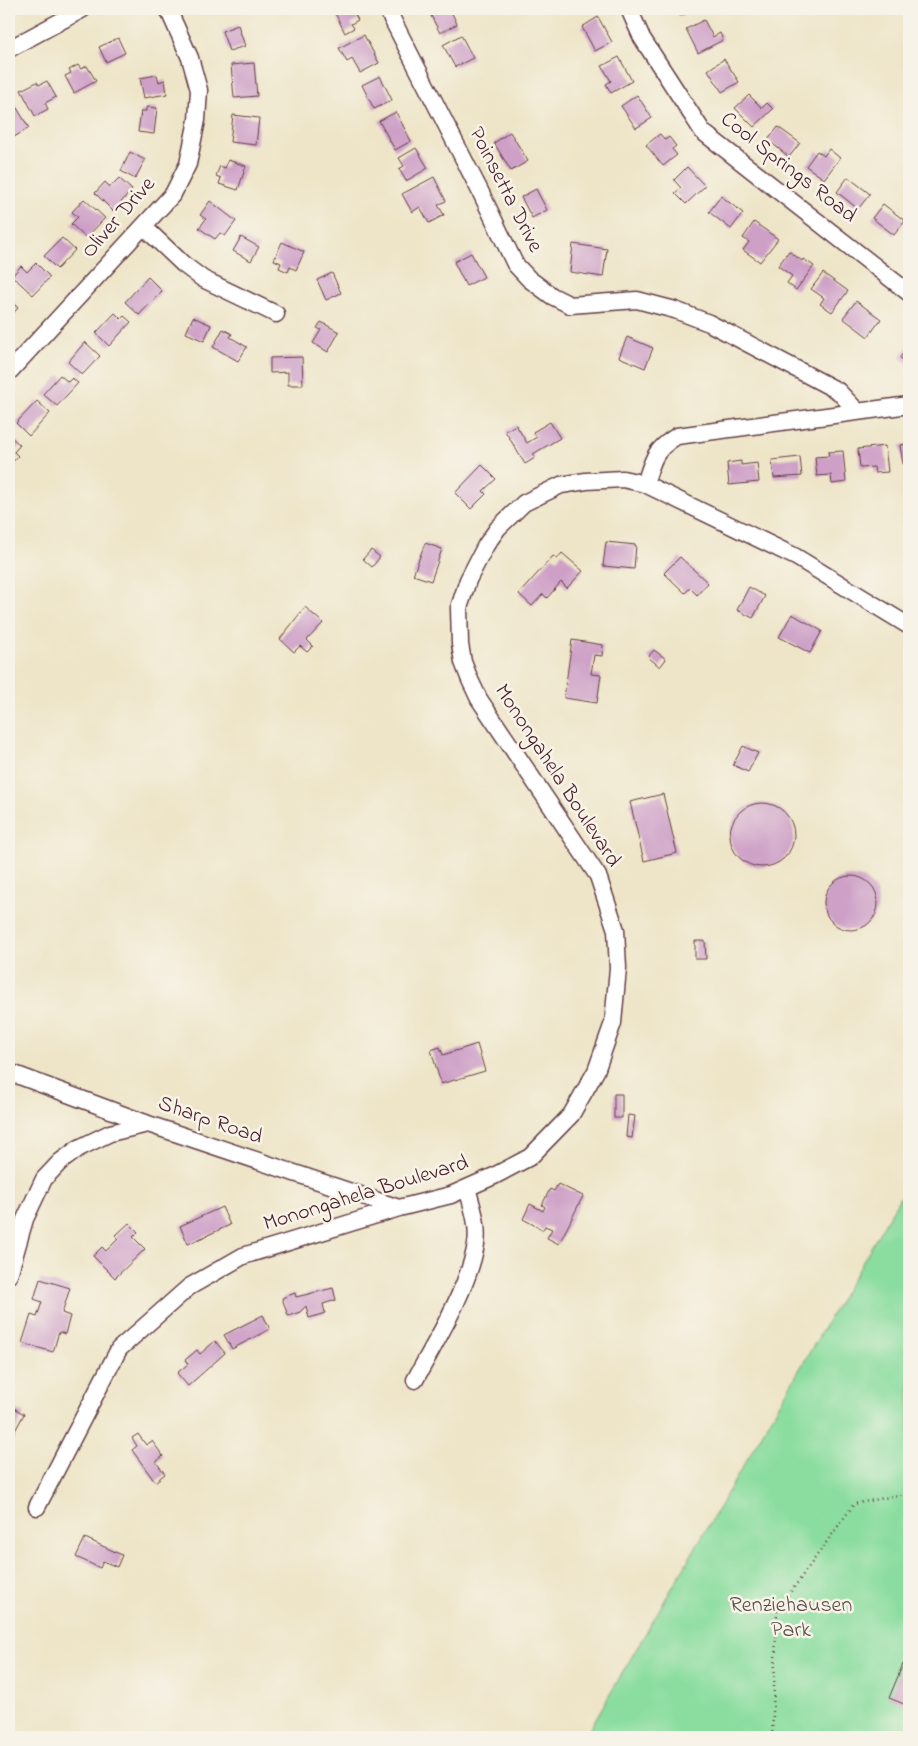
<svg xmlns="http://www.w3.org/2000/svg" width="918" height="1746" font-family="'Indie Flower',sans-serif">
<style>
.green{fill:#8add9f;stroke:#6a7e65}
.building{fill:#cea0c7}
.lines{fill:none;stroke-linecap:round;stroke-linejoin:round}
.minor-casing{stroke:#633d43;stroke-width:19}
.path{stroke:#633d43;stroke-width:2.5;stroke-dasharray:1 4;stroke-linecap:butt}
.minor{stroke:#fff;stroke-width:16}
.labels{text-anchor:middle;dominant-baseline:central;stroke-width:5;stroke-linejoin:round;paint-order:stroke}
.street-label{font-size:22px;fill:#4a1f2b;stroke:#f7f3e8}
.park-label{font-size:22px;fill:#5a4e48;stroke:#f7f3e8}
</style>
<rect width="100%" height="100%" fill="#f7f3e8"/>
<filter id="ink" filterUnits="userSpaceOnUse"><feTurbulence type="fractalNoise" baseFrequency=".02" numOctaves="2"/><feDisplacementMap in="SourceGraphic" scale="10" xChannelSelector="R" yChannelSelector="G"/><feConvolveMatrix kernelMatrix="1 2 1 2 8 2 1 2 1" color-interpolation-filters="sRGB"/></filter>
<filter id="wash" filterUnits="userSpaceOnUse"><feTurbulence type="fractalNoise" baseFrequency=".0096" numOctaves="4" result="noise"/><feDisplacementMap in="SourceGraphic" scale="20" xChannelSelector="R" yChannelSelector="G"/><feGaussianBlur stdDeviation="1.12" result="paint"/><feColorMatrix in="noise" values="0 0 0 0 0 0 0 0 0 0 0 0 0 0 0 0 0 1.4 0 .05"/><feComposite in="paint" operator="in"/></filter>
<g filter="url(#wash)">
<rect width="100%" height="100%" fill="#eee5c8"/>
<path class="green" d="M 909,1182 L 909,1737 L 585,1737 Z"/>
<g id="blocks">
<path class="building" d="M 333,9 L 352,9 L 358,20 L 351,24 L 354,28 L 345,33 Z
M 430,9 L 450,9 L 457,24 L 440,33 L 428,10 Z
M 677,9 L 694,9 L 680,16 Z
M 598,17 L 612,42 L 595,51 L 582,27 Z
M 704,20 L 713,37 L 720,33 L 723,40 L 698,53 L 686,29 Z
M 238,25 L 245,46 L 229,51 L 222,31 Z
M 364,35 L 379,63 L 360,73 L 352,59 L 347,62 L 339,48 Z
M 461,35 L 473,58 L 455,67 L 443,45 Z
M 118,38 L 125,53 L 106,62 L 99,47 Z
M 619,57 L 632,81 L 611,93 L 606,84 L 611,81 L 602,66 Z
M 724,59 L 739,82 L 722,92 L 708,70 Z
M 254,63 L 257,96 L 234,98 L 231,65 Z
M 78,65 L 81,69 L 87,66 L 96,81 L 74,93 L 65,76 L 71,73 L 69,70 Z
M 157,75 L 159,82 L 165,80 L 167,94 L 144,98 L 140,78 Z
M 380,76 L 392,100 L 374,109 L 362,85 Z
M 47,81 L 56,97 L 45,103 L 48,109 L 35,116 L 21,90 L 37,82 L 39,85 Z
M 637,95 L 652,118 L 636,128 L 621,106 Z
M 749,95 L 762,108 L 767,103 L 773,109 L 754,127 L 735,108 Z
M 14,103 L 29,128 L 9,140 L 9,106 Z
M 146,107 L 157,108 L 154,134 L 138,132 L 141,111 L 146,111 Z
M 396,112 L 411,141 L 395,150 L 379,121 Z
M 233,115 L 259,118 L 256,145 L 230,142 Z
M 778,127 L 800,143 L 789,157 L 768,140 Z
M 510,132 L 528,161 L 511,171 L 494,143 Z
M 660,134 L 665,140 L 669,137 L 676,146 L 672,149 L 677,155 L 663,166 L 646,145 Z
M 416,148 L 428,168 L 406,181 L 399,169 L 404,166 L 399,158 Z
M 829,149 L 840,158 L 824,179 L 806,166 L 817,151 L 824,156 Z
M 130,152 L 145,160 L 135,179 L 121,171 Z
M 228,160 L 246,166 L 238,190 L 219,184 L 221,178 L 216,176 L 220,166 L 225,168 Z
M 687,167 L 705,186 L 686,204 L 675,193 L 681,188 L 674,180 Z
M 434,177 L 446,201 L 438,205 L 444,215 L 429,223 L 420,207 L 412,212 L 402,194 Z
M 848,177 L 870,194 L 858,209 L 837,192 Z
M 119,178 L 132,190 L 113,211 L 95,193 L 105,182 L 110,187 Z
M 536,189 L 547,210 L 532,218 L 521,197 Z
M 721,196 L 743,213 L 731,229 L 709,212 Z
M 84,199 L 105,218 L 86,238 L 71,224 L 78,217 L 72,212 Z
M 210,201 L 236,221 L 225,236 L 220,233 L 215,239 L 199,228 L 206,219 L 200,215 Z
M 883,204 L 905,221 L 894,235 L 872,218 Z
M 754,222 L 778,239 L 760,262 L 743,250 L 749,242 L 743,238 Z
M 241,237 L 259,247 L 251,261 L 233,251 Z
M 62,238 L 75,250 L 57,269 L 44,256 Z
M 282,242 L 304,252 L 296,270 L 290,267 L 288,272 L 279,268 L 281,263 L 274,260 Z
M 573,244 L 607,249 L 603,277 L 570,272 Z
M 789,251 L 802,261 L 803,259 L 814,266 L 796,290 L 787,283 L 792,276 L 778,266 Z
M 471,253 L 484,277 L 466,286 L 454,262 Z
M 36,263 L 50,277 L 33,295 L 12,276 L 21,266 L 27,272 Z
M 332,273 L 341,293 L 326,300 L 317,280 Z
M 823,273 L 848,291 L 832,312 L 820,304 L 824,298 L 811,289 Z
M 148,277 L 162,291 L 139,315 L 125,302 Z
M 9,299 L 18,308 L 9,318 Z
M 856,301 L 881,319 L 868,337 L 843,318 Z
M 115,313 L 121,319 L 124,316 L 131,322 L 109,346 L 96,333 Z
M 193,317 L 211,325 L 204,341 L 186,333 Z
M 321,322 L 339,332 L 328,352 L 313,343 L 321,330 L 317,328 Z
M 223,329 L 232,334 L 230,337 L 247,347 L 238,361 L 213,347 Z
M 627,337 L 653,348 L 645,368 L 619,357 Z
M 85,342 L 100,356 L 82,375 L 68,362 Z
M 909,344 L 909,364 L 900,358 Z
M 302,357 L 303,385 L 288,385 L 288,372 L 270,373 L 270,358 Z
M 60,375 L 68,382 L 72,378 L 78,383 L 57,406 L 43,394 Z
M 37,401 L 50,413 L 29,436 L 16,423 Z
M 550,422 L 560,438 L 533,454 L 535,458 L 525,464 L 505,431 L 516,425 L 527,443 L 537,437 L 533,432 Z
M 9,435 L 20,445 L 14,452 L 18,456 L 9,466 Z
M 909,444 L 909,463 L 903,464 L 900,445 Z
M 885,446 L 888,472 L 875,473 L 874,467 L 860,468 L 858,449 Z
M 843,451 L 846,482 L 832,484 L 831,475 L 817,476 L 815,457 L 829,456 L 828,452 Z
M 800,457 L 802,476 L 774,478 L 772,460 Z
M 741,461 L 741,465 L 757,463 L 759,482 L 729,485 L 727,463 Z
M 482,465 L 496,479 L 483,491 L 486,494 L 471,509 L 455,493 Z
M 606,542 L 636,545 L 634,569 L 603,566 Z
M 425,543 L 442,549 L 431,581 L 413,575 Z
M 371,550 L 380,557 L 372,567 L 363,559 Z
M 562,553 L 583,571 L 567,588 L 561,582 L 547,598 L 543,594 L 532,606 L 519,594 L 553,556 L 557,559 Z
M 680,557 L 708,583 L 697,595 L 690,588 L 685,593 L 664,573 Z
M 749,587 L 765,596 L 753,618 L 737,610 Z
M 305,607 L 323,623 L 307,640 L 313,646 L 307,652 L 300,646 L 294,652 L 280,639 Z
M 792,614 L 822,631 L 810,653 L 779,637 Z
M 572,640 L 603,645 L 602,656 L 594,655 L 591,674 L 601,675 L 597,703 L 564,698 Z
M 654,650 L 666,659 L 660,667 L 648,657 Z
M 743,746 L 758,753 L 748,772 L 733,765 Z
M 663,794 L 677,853 L 644,861 L 630,802 Z
M730 835a32 32 0 1 1 64 0a32 32 0 1 1-64 0Z
M824 903a27 27 0 1 1 54 0a27 27 0 1 1-54 0Z
M 695,941 L 705,941 L 706,959 L 695,959 Z
M 477,1044 L 485,1071 L 441,1084 L 431,1050 L 440,1047 L 443,1055 Z
M 614,1094 L 622,1094 L 622,1118 L 614,1118 Z
M 628,1115 L 635,1116 L 632,1138 L 626,1137 Z
M 558,1184 L 583,1196 L 559,1244 L 547,1238 L 552,1229 L 545,1226 L 543,1230 L 523,1219 L 530,1204 L 543,1211 L 545,1207 L 542,1205 L 550,1189 L 554,1191 Z
M 222,1207 L 230,1225 L 188,1244 L 180,1226 Z
M 129,1223 L 138,1232 L 133,1237 L 145,1249 L 115,1278 L 93,1256 L 102,1247 L 106,1251 L 118,1239 L 115,1236 Z
M 40,1279 L 70,1288 L 62,1313 L 70,1316 L 65,1334 L 59,1332 L 53,1352 L 22,1343 L 31,1315 L 37,1317 L 42,1302 L 34,1299 Z
M 333,1288 L 336,1300 L 323,1304 L 325,1313 L 309,1318 L 306,1306 L 300,1312 L 288,1316 L 282,1298 L 295,1293 L 296,1297 Z
M 263,1315 L 270,1329 L 232,1349 L 224,1335 Z
M 215,1341 L 225,1353 L 188,1386 L 177,1373 L 188,1364 L 185,1360 L 197,1350 L 200,1354 Z
M 9,1405 L 24,1414 L 9,1442 Z
M 138,1434 L 146,1445 L 152,1441 L 163,1456 L 156,1462 L 165,1474 L 155,1482 L 132,1450 L 137,1446 L 132,1438 Z
M 85,1538 L 122,1555 L 117,1567 L 103,1561 L 100,1568 L 76,1557 Z
M 903,1664 L 909,1666 L 909,1706 L 889,1698 Z"/>
</g>
</g>
<g filter="url(#ink)">
<use href="#blocks" fill-opacity="0" stroke="#633d43" stroke-width="1"/>
<g class="lines">
<defs>
<path id="minor" d="M 387,9 L 481,193 L 515,264 L 529,279 L 552,296 L 570,305 L 637,300 L 675,310 L 709,323 L 838,391 L 857,411
M 629,9 L 642,38 L 703,132 L 909,293
M 9,49 L 83,9
M 144,227 L 183,264 L 203,279 L 276,314
M 9,372 L 173,194 L 188,164 L 197,120 L 199,90 L 190,58 L 168,9
M 645,484 C 653,459 654,450 677,436 L 909,405
M 9,1072 L 148,1124 L 399,1208
M 9,1275 L 25,1219 L 44,1179 L 60,1162 L 79,1148 L 110,1133 L 148,1124
M 415,1380 C 436,1341 469,1287 476,1244 C 479,1225 472,1206 467,1188
M 37,1507 L 119,1349 L 189,1287 L 243,1256 L 399,1208 L 451,1195 L 494,1176 L 530,1157 L 571,1115 L 596,1071 L 613,1023 L 618,968 L 616,930 L 598,876 L 479,699 L 470,680 L 463,662 L 460,644 L 459,608 L 468,580 L 486,545 L 498,528 L 524,503 L 561,485 L 586,481 L 623,479 L 645,484 L 796,557 L 909,626"/>
</defs>
<use href="#minor" class="minor-casing"/>
<path class="path" d="M 772,1737 L 777,1611 L 854,1504 L 909,1493"/>
<use href="#minor" class="minor"/>
</g>
</g>
<g class="labels">
<g class="street-label">
<text transform="translate(788 168) rotate(38)">Cool Springs Road</text>
<text transform="translate(505 190) rotate(63)">Poinsetta Drive</text>
<text transform="translate(119 218) rotate(-49)">Oliver Drive</text>
<text transform="translate(557 776) rotate(57)">Monongahela Boulevard</text>
<text transform="translate(210 1121) rotate(19)">Sharp Road</text>
<text transform="translate(366 1194) rotate(-17)">Monongahela Boulevard</text>
</g>
<g class="park-label">
<text x="791" y="1606">Renziehausen<tspan x="791" dy="25">Park</tspan></text>
</g>
</g>
<rect width="918" height="1746" fill="none" stroke="#f7f3e8" stroke-width="30"/>
</svg>
